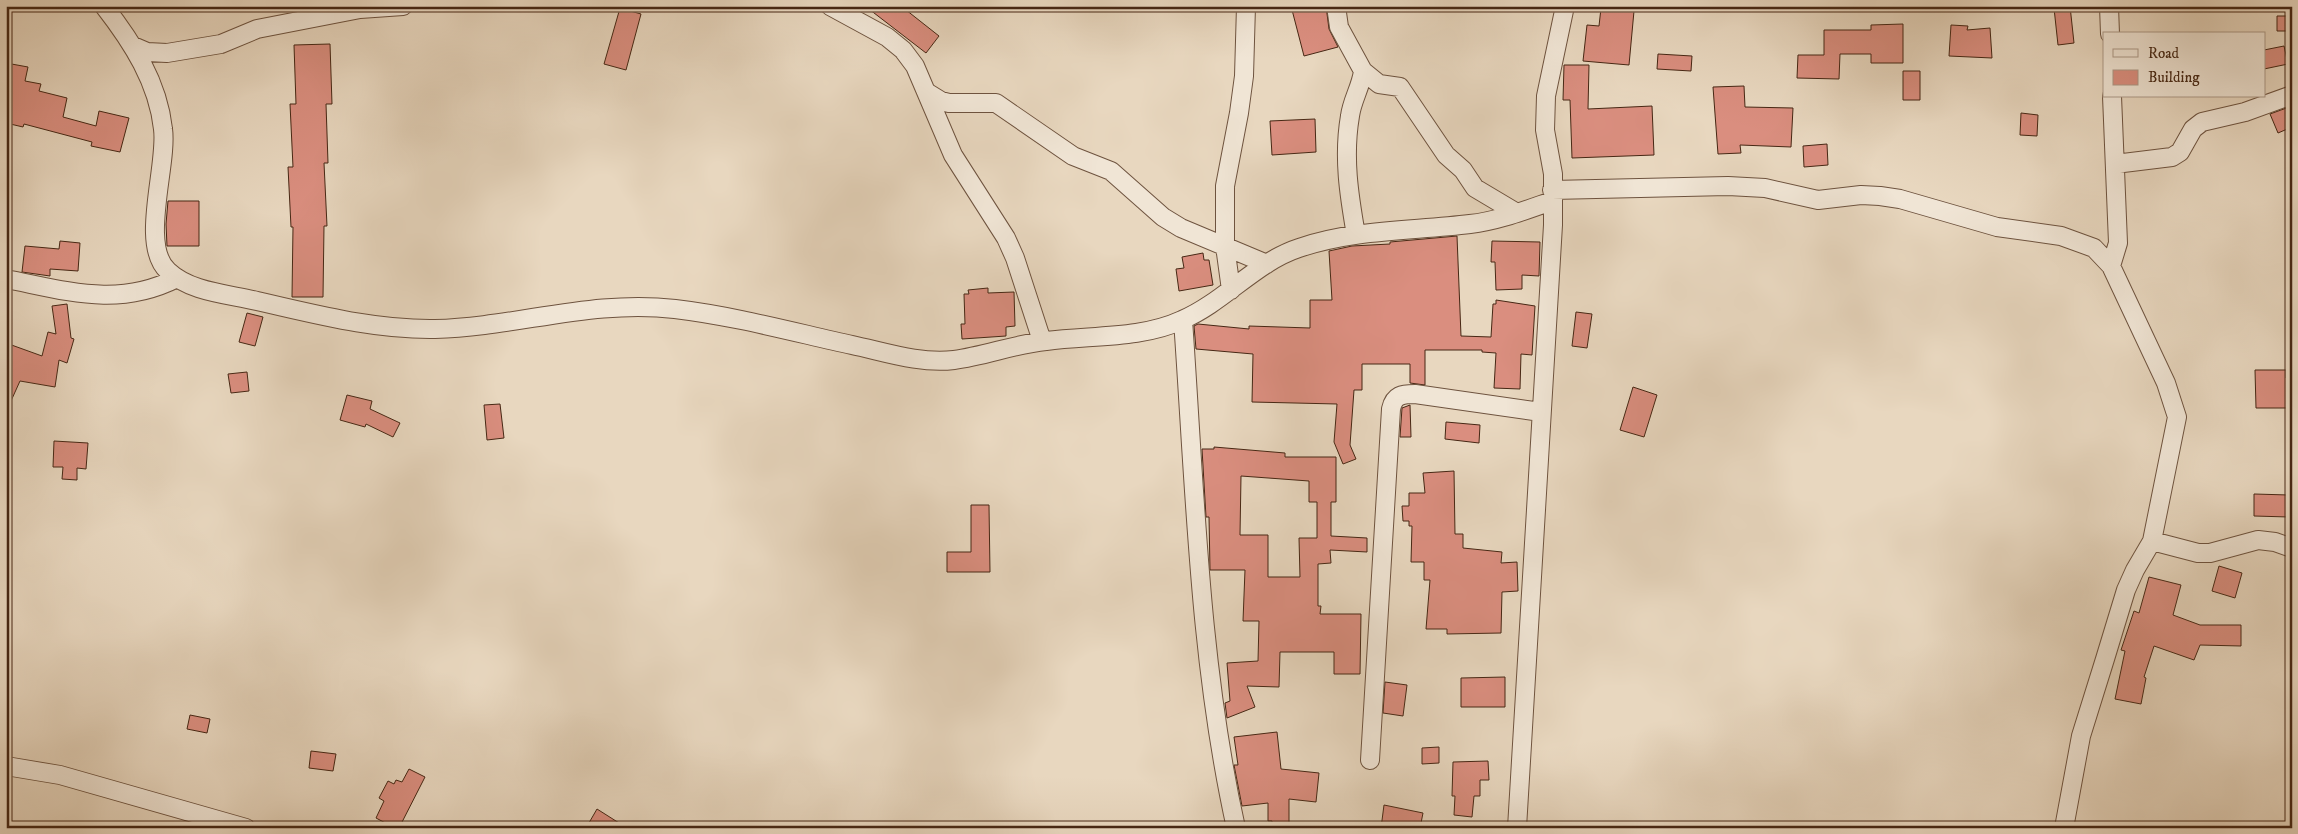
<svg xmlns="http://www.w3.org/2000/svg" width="2298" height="834" font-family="'IM FELL DW Pica',serif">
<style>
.building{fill:#da8e7f;stroke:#462714;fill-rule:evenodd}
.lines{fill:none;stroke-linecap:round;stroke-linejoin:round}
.street-casing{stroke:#6e533f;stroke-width:20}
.street{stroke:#f0e5d5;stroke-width:18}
</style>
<rect width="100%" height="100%" fill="#e8d7bf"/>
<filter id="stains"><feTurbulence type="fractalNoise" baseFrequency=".004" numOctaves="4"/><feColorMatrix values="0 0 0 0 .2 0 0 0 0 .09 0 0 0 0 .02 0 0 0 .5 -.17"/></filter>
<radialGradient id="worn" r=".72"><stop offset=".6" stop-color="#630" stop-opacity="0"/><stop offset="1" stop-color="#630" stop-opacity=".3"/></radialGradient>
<path class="building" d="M 865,6 L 901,6 L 939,36 L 926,53 Z
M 1291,6 L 1326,6 L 1329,29 L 1338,47 L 1304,56 Z
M 2070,6 L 2074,43 L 2058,45 L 2054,8 Z
M 620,8 L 641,14 L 626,70 L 604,64 Z
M 1601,8 L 1634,11 L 1629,65 L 1583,61 L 1587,25 L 1599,26 Z
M 2277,16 L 2291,16 L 2291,31 L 2277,31 Z
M 1903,24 L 1903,63 L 1871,63 L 1871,54 L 1840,54 L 1839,79 L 1797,78 L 1798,55 L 1824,55 L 1824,30 L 1871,30 L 1871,25 Z
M 1951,25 L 1968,26 L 1967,30 L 1990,28 L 1992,58 L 1949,56 Z
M 330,44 L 332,104 L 326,104 L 328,163 L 324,163 L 327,226 L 324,226 L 323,297 L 292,297 L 293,227 L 291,227 L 288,167 L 293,167 L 290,104 L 296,104 L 294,45 Z
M 2284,46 L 2288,64 L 2264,69 L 2264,50 Z
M 1658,54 L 1692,56 L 1691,71 L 1657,69 Z
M 6,63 L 28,67 L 25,81 L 41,84 L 39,91 L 67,98 L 63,117 L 96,126 L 99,111 L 129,118 L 120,152 L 91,146 L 92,142 L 24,124 L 23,127 L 6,123 Z
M 1564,65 L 1589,65 L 1588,109 L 1652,106 L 1654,155 L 1572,158 L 1570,100 L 1563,100 Z
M 1903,71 L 1920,71 L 1920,100 L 1903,100 Z
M 1744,86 L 1745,107 L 1793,108 L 1791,147 L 1740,145 L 1741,153 L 1718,154 L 1713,87 Z
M 2292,106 L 2292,127 L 2278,133 L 2270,114 Z
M 2021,113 L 2038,115 L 2037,136 L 2020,135 Z
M 1315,119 L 1316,152 L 1272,155 L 1270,121 Z
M 1827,144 L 1828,165 L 1804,167 L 1803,146 Z
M 168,201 L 199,201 L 199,246 L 167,246 L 166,224 Z
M 1457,236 L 1461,336 L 1491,337 L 1493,304 L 1496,304 L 1496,300 L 1535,306 L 1532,355 L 1521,354 L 1520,389 L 1494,388 L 1496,353 L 1482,352 L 1482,350 L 1425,350 L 1425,385 L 1410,383 L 1410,364 L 1362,364 L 1362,390 L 1354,390 L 1350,445 L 1356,459 L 1343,464 L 1334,442 L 1337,404 L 1252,402 L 1253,354 L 1196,349 L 1194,326 L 1198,324 L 1249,329 L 1249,326 L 1310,328 L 1310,300 L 1332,300 L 1329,251 L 1352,246 L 1390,244 L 1390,242 Z
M 60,241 L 80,243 L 78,271 L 50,269 L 50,276 L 22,272 L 25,246 L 59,249 Z
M 1492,241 L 1540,242 L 1539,276 L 1522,275 L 1522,289 L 1496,290 L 1495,262 L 1491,262 Z
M 1203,253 L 1204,260 L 1209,260 L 1213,285 L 1179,291 L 1176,269 L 1184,268 L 1182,257 Z
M 988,288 L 988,293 L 1014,292 L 1015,326 L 1006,327 L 1006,336 L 962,339 L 961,324 L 965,324 L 964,294 L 969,294 L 968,290 Z
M 67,304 L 71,338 L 74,339 L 67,363 L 59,360 L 55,387 L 20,381 L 6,412 L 6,343 L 42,356 L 48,332 L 56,334 L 52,306 Z
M 1576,312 L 1592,314 L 1587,348 L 1572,346 Z
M 247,313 L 263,317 L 255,346 L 239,342 Z
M 2255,370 L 2286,370 L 2286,378 L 2292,378 L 2292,408 L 2256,408 Z
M 247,372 L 249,391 L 231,393 L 228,374 Z
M 1633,387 L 1657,395 L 1644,437 L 1620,430 Z
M 347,395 L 372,401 L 370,409 L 400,423 L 393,437 L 366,424 L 365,427 L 340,420 Z
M 500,404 L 504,438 L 487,440 L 484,405 Z
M 1410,405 L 1411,437 L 1400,437 L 1402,408 Z
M 1446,422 L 1480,425 L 1479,443 L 1445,439 Z
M 54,441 L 88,443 L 86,469 L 77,468 L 77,480 L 62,479 L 63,467 L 53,467 Z
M 1214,447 L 1285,453 L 1285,457 L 1336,457 L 1336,502 L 1331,502 L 1331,536 L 1367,538 L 1367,552 L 1330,550 L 1331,563 L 1318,564 L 1318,606 L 1321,606 L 1320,614 L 1361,614 L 1360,674 L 1334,674 L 1334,652 L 1280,652 L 1279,687 L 1247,686 L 1255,707 L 1227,718 L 1225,703 L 1230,701 L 1227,663 L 1258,661 L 1259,621 L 1243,621 L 1245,570 L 1210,570 L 1209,517 L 1206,517 L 1202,449 L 1214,449 ZM 1241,476 L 1309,481 L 1309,502 L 1317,502 L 1317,538 L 1299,538 L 1300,577 L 1268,577 L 1268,535 L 1240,535 Z
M 1454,471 L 1455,534 L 1463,534 L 1463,548 L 1502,552 L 1501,563 L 1517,562 L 1518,591 L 1502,592 L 1501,633 L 1447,634 L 1447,629 L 1426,629 L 1430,580 L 1424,580 L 1424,562 L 1411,562 L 1412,526 L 1409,526 L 1409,521 L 1403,521 L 1402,506 L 1409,506 L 1409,493 L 1425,493 L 1423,473 Z
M 2254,494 L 2289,495 L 2289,517 L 2254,516 Z
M 971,505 L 989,505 L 990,572 L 947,572 L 947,552 L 971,552 Z
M 2219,566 L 2242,573 L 2235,598 L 2212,591 Z
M 2149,577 L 2181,585 L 2173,615 L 2200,625 L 2241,625 L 2241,646 L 2200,645 L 2194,660 L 2154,646 L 2144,677 L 2146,678 L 2141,704 L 2115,699 L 2125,651 L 2121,650 L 2134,611 L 2139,613 Z
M 1505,677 L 1505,707 L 1461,707 L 1461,678 Z
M 1385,682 L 1407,685 L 1403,716 L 1383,713 Z
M 190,715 L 210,719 L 207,733 L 187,729 Z
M 1277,732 L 1281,769 L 1319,773 L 1316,802 L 1289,799 L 1289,828 L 1272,828 L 1272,821 L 1268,821 L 1268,803 L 1242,806 L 1234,765 L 1238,765 L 1234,737 Z
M 1439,747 L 1439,763 L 1422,764 L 1422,748 Z
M 311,751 L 336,754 L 333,771 L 309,768 Z
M 1488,761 L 1489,780 L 1480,780 L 1480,796 L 1474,796 L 1472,817 L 1454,815 L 1455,796 L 1452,796 L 1453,762 Z
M 409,769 L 425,777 L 399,828 L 395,828 L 376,818 L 384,801 L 379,798 L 388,781 L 394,784 L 396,780 L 402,782 Z
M 1384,805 L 1423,813 L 1420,828 L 1381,828 Z
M 597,809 L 627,828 L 586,828 Z"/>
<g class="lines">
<defs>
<path id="street" d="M 104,6 C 132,42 158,82 163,129 C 168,165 139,245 168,271 C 190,292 228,294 257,301 C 315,314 374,330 435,329 C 516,327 593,299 675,309 C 734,316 793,332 852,345 C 885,352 919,364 954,360 C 985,356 1015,344 1046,341 C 1091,335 1141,339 1182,320 C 1224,302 1256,262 1299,248 C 1354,229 1413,231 1470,224 C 1498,221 1526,210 1552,201
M 830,6 L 887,37 L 903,50 L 915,66 L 953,155 L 1006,238 L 1015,258 L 1042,341
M 1336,6 L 1339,27 L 1363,71 C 1361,87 1352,100 1350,116 C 1343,157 1349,195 1356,235
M 2109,6 L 2110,34
M 133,46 L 147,52 L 167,53 L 221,44 L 257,29 L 360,9 L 403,6
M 1363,71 L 1379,84 L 1400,87 L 1446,155 L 1463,170 L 1475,188 L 1517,213
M 928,93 L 941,101 L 949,103 L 996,103 L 1073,156 L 1111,171 L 1163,217 L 1181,228 L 1267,264
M 2115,164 L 2172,157 L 2180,152 L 2193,129 L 2202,122 L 2245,112 L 2292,95
M 1552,190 L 1728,186 L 1765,188 L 1818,200 L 1861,195 L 1880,196 L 1900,199 L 1997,227 L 2061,236 L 2094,248 L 2111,266 L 2166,383 L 2177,417 L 2152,541 L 2135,570 L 2126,590 L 2105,659 L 2081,736 L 2064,828
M 2111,266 L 2118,243 L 2112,96
M 6,279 C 68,291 118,308 177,278
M 1231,290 L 1225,246 L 1225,186 L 1239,113 L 1244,76 L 1246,6
M 1183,320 C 1195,489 1199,662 1236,828
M 2152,541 L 2198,553 L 2210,553 L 2258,540 L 2275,542 L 2292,548
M 1370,760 L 1391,409 C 1394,395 1402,394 1415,394 L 1541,412
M 6,766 L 60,775 L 246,828
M 1517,828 L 1553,225 L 1553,174 L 1545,130 L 1546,96 L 1565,6"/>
</defs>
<use href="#street" class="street-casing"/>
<use href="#street" class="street"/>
</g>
<rect width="2298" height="834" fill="none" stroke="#e8d7bf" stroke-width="25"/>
<rect x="8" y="8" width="2283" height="819" fill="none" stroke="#462714" stroke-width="2.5"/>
<rect x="12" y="12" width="2273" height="809" fill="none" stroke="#462714"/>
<rect x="2103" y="32" width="162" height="65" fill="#f0e5d5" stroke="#ac9988"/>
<rect x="2113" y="49" width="25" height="8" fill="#f0e5d5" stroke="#ac9988"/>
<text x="2148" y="58" font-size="15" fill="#462714">Road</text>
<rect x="2113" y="70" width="25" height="15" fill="#da8e7f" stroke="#ac9988"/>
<text x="2148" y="82" font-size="15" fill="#462714">Building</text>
<rect width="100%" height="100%" filter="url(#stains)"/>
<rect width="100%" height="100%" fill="url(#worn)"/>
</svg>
